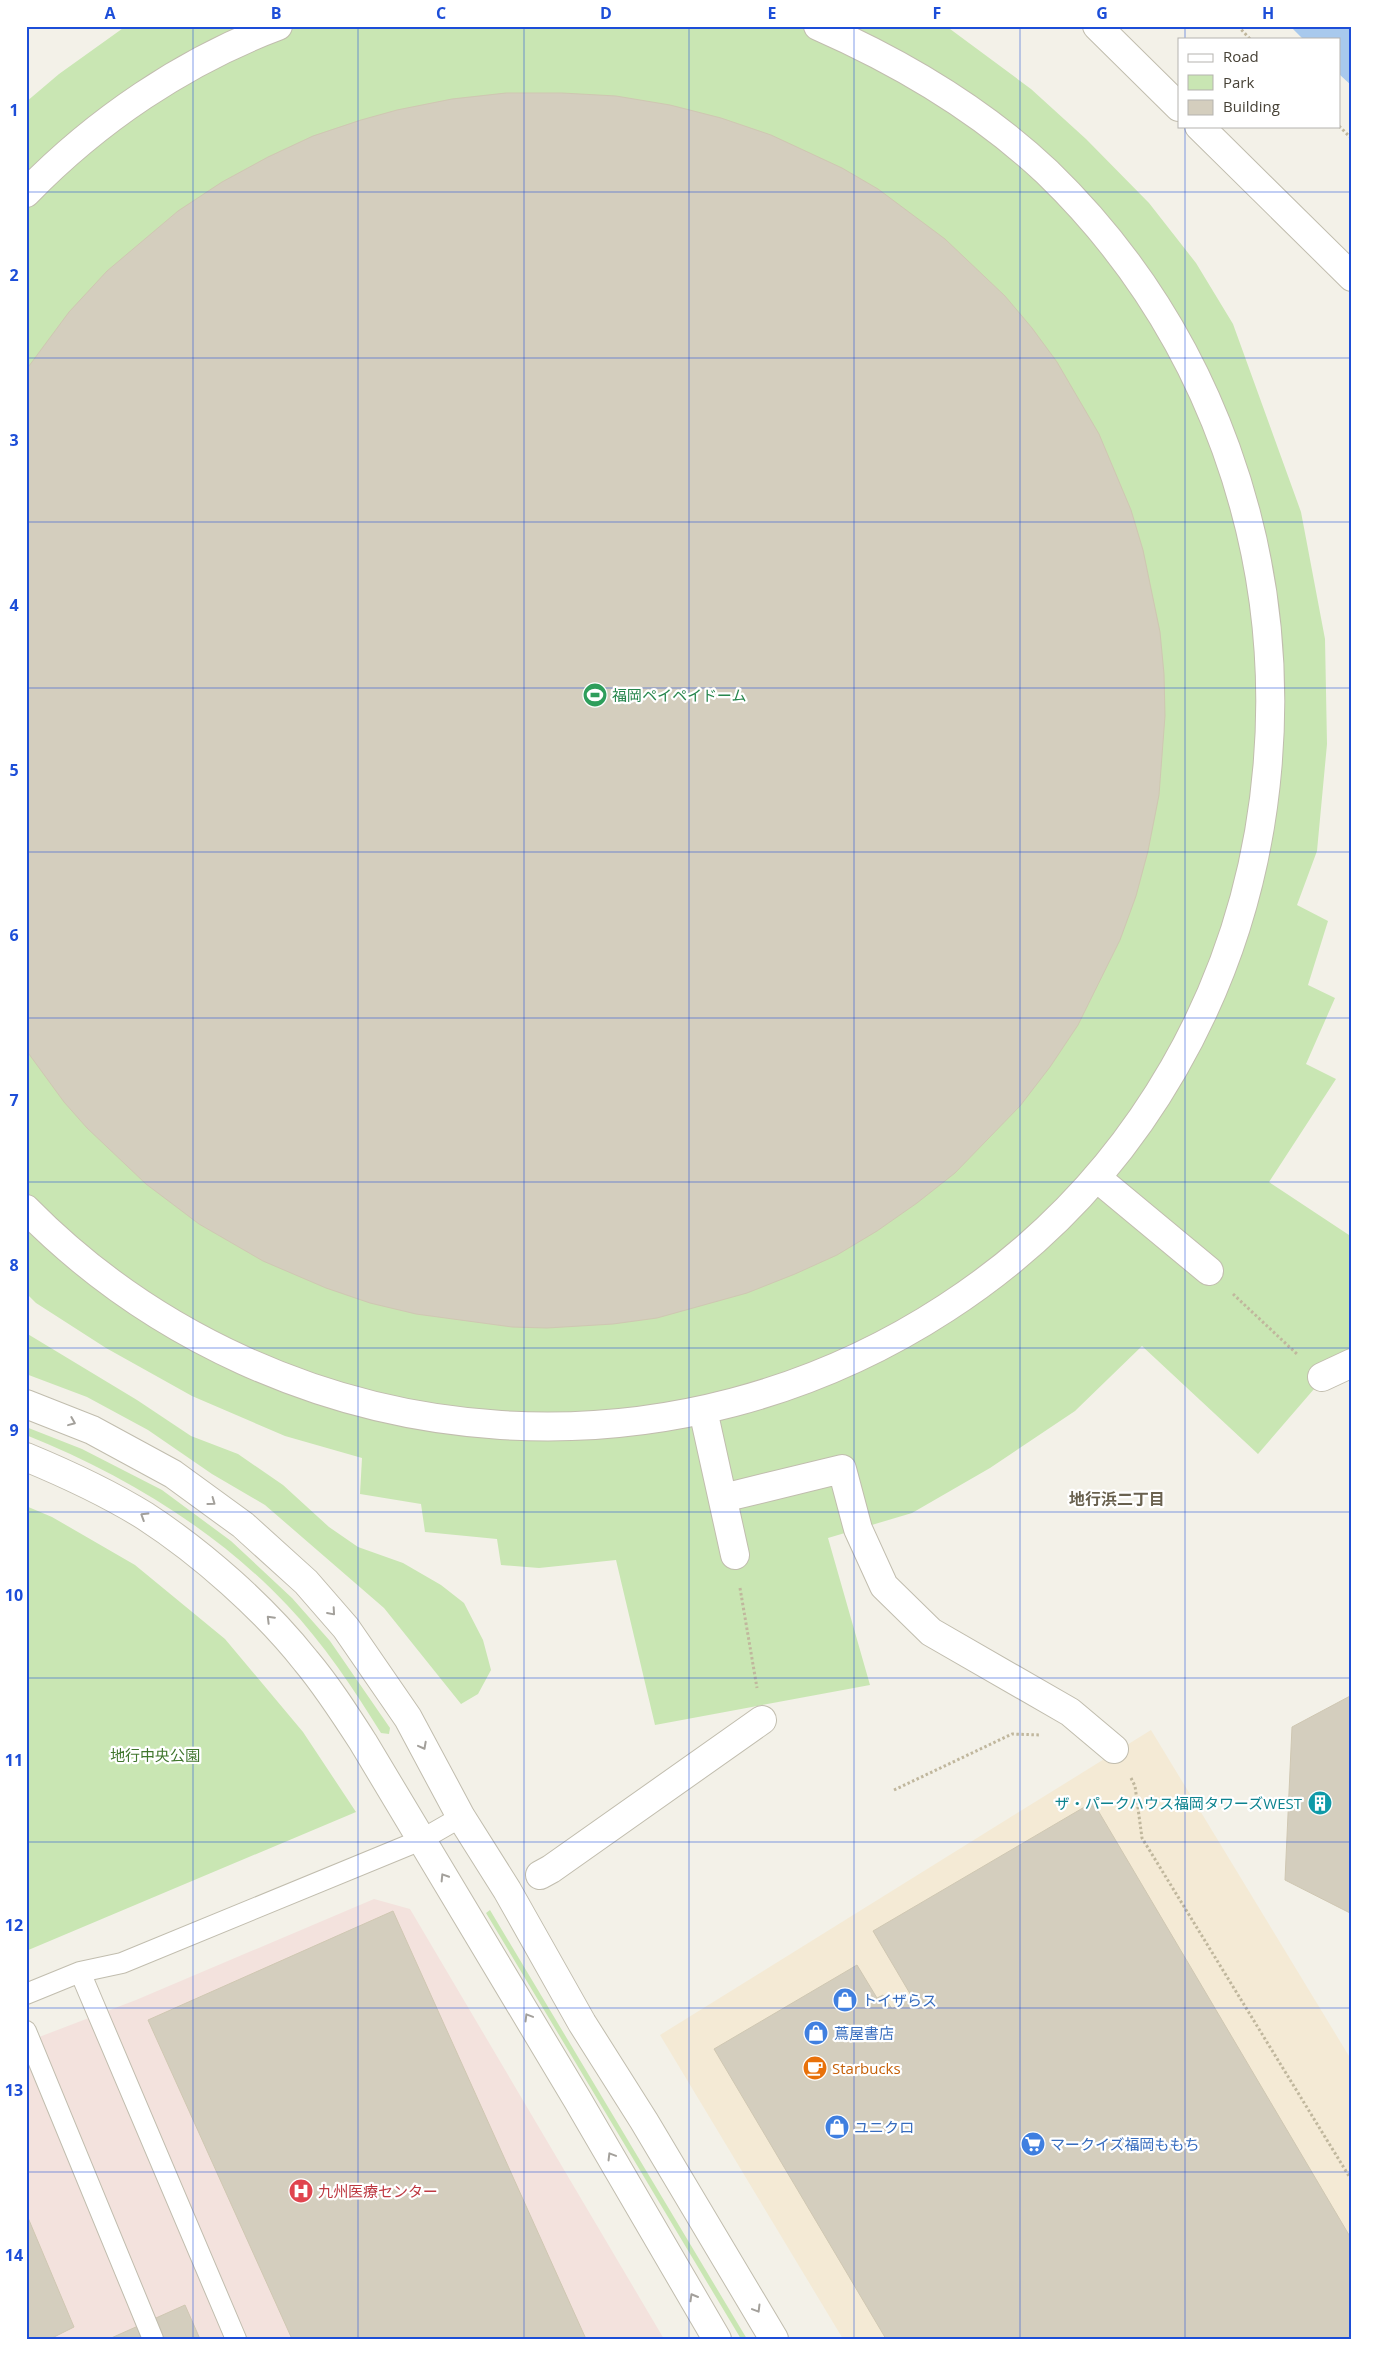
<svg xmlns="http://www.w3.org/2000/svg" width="1378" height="2365" font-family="'Open Sans','Noto Sans JP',sans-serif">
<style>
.commercial{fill:#f4ead5}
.medical{fill:#f3e2dd}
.green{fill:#c9e6b3}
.water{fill:#a8c9ed}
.building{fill:#d4cebe;stroke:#cfc7b2}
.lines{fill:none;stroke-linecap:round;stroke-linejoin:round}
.service-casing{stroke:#c1bdae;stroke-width:22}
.pedestrian-casing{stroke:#c1bdae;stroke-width:30}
.tertiary-casing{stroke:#c1bdae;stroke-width:30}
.path{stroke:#c0b79d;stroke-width:3;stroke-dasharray:2.5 2.5;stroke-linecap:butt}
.service{stroke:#fff;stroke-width:20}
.pedestrian{stroke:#fff;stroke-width:28}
.tertiary{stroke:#fff;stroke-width:28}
.oneway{stroke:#a3a09b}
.grid{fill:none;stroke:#1d4ed8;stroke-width:1;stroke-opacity:0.55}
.labels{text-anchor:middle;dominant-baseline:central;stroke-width:4.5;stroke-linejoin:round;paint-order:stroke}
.leisure-label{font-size:15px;fill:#27864d;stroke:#fff;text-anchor:start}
.park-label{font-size:15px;fill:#40762d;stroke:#fff}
.culture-label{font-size:15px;fill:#0d838f;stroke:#fff;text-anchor:end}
.shop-label{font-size:15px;fill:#366cbe;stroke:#fff;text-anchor:start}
.food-label{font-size:15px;fill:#c56008;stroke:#fff;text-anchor:start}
.health-label{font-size:15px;fill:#be3a42;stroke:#fff;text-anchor:start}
.neighbourhood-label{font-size:16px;font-weight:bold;fill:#69614f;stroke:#fff}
.neatline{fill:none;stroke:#1d4ed8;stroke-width:2}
.grid-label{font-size:16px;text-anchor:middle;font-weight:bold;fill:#1d4ed8}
</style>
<rect width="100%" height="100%" fill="#f3f1e8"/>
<path class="commercial" d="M 1151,1730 L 1352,2061 L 1352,2339 L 843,2339 L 660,2035 Z"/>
<path class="medical" d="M 374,1899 L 410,1909 L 664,2339 L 26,2339 L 26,2042 L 136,2000 Z"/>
<path class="green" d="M 126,26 L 946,26 L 1031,89 L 1086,139 L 1149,203 L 1196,263 L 1233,324 L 1301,512 L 1325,639 L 1327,744 L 1317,851 L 1297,905 L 1328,921 L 1308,985 L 1335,998 L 1306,1064 L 1336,1079 L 1269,1182 L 1352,1237 L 1352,1345 L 1258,1454 L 1142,1346 L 1075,1411 L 990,1468 L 912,1513 L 828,1538 L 870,1685 L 655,1725 L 616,1560 L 539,1568 L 501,1565 L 497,1539 L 425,1532 L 421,1504 L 360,1494 L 362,1458 L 285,1436 L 192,1396 L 106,1348 L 36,1303 L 26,1293 L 26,102 L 59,74 Z
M 26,1333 L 137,1400 L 191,1436 L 238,1454 L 283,1485 L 329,1527 L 358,1547 L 403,1563 L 441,1585 L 464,1603 L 483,1640 L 491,1670 L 478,1694 L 461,1704 L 384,1608 L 265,1505 L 212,1474 L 148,1430 L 87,1397 L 26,1374 Z
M 26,1427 L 82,1449 L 162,1490 L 231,1541 L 292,1598 L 330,1641 L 390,1728 L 389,1734 L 381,1733 C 353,1688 324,1644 287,1605 C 215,1529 123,1474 26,1435 Z
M 26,1506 L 52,1517 L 135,1565 L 225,1639 L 303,1732 L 356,1812 L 26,1951 Z
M 490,1910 L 747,2339 L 741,2339 L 486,1913 Z"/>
<path class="water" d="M 1290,26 L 1352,26 L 1352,86 L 1339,74 L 1339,39 L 1303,39 Z"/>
<path class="building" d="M 506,93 L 562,93 L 616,96 L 670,105 L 721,118 L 771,135 L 842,168 L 878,189 L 945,239 L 1005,296 L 1032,328 L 1057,362 L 1099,434 L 1131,510 L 1143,550 L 1160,632 L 1164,674 L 1165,716 L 1159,795 L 1148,851 L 1136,896 L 1120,940 L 1078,1025 L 1050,1067 L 1020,1106 L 955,1173 L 917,1203 L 877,1231 L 837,1255 L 795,1274 L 747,1293 L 657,1318 L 613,1324 L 547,1328 L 512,1327 L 416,1314 L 370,1303 L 326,1288 L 263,1261 L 199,1224 L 146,1184 L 87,1128 L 64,1102 L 26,1050 L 26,370 L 69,312 L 107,271 L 178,211 L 222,182 L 268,157 L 313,136 L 361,120 L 397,110 L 452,99 Z
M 1352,857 L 1352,986 L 1350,866 Z
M 1352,1695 L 1352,1914 L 1285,1880 L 1292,1727 Z
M 1093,1802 L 1352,2240 L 1352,2339 L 886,2339 L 714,2049 L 857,1965 L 877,1998 L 883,1995 L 892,2009 L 912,1997 L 873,1931 Z
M 393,1911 L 586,2339 L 292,2339 L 148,2020 Z
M 26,2213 L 74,2327 L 50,2339 L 26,2339 Z
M 185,2305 L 200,2339 L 109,2339 Z"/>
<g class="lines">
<defs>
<path id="service" d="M 80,1972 L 236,2339
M 26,1994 L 80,1972 L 122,1963 L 421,1840 L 461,1817
M 26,2031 L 153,2339"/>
<path id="pedestrian" d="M 26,193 C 96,121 184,61 278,26
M 1097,1178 L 1209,1271
M 26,1209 C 151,1336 323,1414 501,1425 C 658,1435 814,1394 946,1308 C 1338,1054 1378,492 1047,172 C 980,109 902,63 818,26
M 1322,1377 L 1352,1363
M 703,1410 L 735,1555
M 723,1498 L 842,1469 L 858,1529 L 884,1586 L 931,1632 L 1070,1712 L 1114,1749
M 540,1875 L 551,1869 L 762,1720"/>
<path id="tertiary" d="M 1097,26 L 1179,107
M 1199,126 L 1352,277
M 26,1404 L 92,1430 L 173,1474 L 243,1525 L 306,1582 L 346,1628 L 408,1718 L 461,1817 L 507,1890 L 582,2023 L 644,2121 L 774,2339
M 26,1457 C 67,1474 108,1493 145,1516 C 202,1553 264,1608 306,1661 C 327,1686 345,1714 363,1742 L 577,2099 L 717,2339"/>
</defs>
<use href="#service" class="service-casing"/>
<use href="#pedestrian" class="pedestrian-casing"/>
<use href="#tertiary" class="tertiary-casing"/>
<path class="path" d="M 1238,26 L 1250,39
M 1339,126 L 1352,139
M 1233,1294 L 1298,1355
M 740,1588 L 757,1688
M 1131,1778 L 1135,1786 L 1142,1838 L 1352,2181
M 894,1790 L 1012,1734 L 1040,1735"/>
<use href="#service" class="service"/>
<use href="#pedestrian" class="pedestrian"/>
<use href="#tertiary" class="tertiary"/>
</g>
<defs><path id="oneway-chevron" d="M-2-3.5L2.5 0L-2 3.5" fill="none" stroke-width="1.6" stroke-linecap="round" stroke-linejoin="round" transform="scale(1.25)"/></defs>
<g class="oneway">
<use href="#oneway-chevron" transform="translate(72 1422) rotate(22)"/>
<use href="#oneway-chevron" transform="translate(212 1502) rotate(36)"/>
<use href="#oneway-chevron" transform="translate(144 1516) rotate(-148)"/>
<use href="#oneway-chevron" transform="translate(332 1612) rotate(49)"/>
<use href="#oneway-chevron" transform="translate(270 1619) rotate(-135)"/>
<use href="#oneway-chevron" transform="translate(423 1746) rotate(62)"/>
<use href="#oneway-chevron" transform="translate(444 1877) rotate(-122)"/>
<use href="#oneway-chevron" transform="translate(528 2017) rotate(-121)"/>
<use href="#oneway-chevron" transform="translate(611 2156) rotate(-121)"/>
<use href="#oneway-chevron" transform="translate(693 2297) rotate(-120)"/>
<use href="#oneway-chevron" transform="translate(757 2309) rotate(59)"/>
</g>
<path class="grid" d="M 193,26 L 193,2339M 358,26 L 358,2339M 524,26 L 524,2339M 689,26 L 689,2339M 854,26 L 854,2339M 1020,26 L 1020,2339M 1185,26 L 1185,39M 1185,126 L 1185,2339M 26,192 L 1352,192M 26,358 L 1352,358M 26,522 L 1352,522M 26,688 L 1352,688M 26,852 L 1352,852M 26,1018 L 1352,1018M 26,1182 L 1352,1182M 26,1348 L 1352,1348M 26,1512 L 1352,1512M 26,1678 L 1352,1678M 26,1842 L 1352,1842M 26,2008 L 1352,2008M 26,2172 L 1352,2172"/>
<defs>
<symbol id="stadium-disc" viewBox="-11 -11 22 22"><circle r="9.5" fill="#2e9e5b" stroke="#fff"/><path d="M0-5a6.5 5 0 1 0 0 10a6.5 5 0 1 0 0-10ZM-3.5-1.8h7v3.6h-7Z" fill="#fff"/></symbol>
<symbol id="building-disc" viewBox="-11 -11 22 22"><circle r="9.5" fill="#0f9aa8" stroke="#fff"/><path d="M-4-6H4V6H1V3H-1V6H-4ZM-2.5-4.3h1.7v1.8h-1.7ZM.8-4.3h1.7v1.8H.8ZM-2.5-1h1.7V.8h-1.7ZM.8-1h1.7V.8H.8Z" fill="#fff"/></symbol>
<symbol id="shop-disc" viewBox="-11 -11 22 22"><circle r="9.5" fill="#3f7fe0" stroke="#fff"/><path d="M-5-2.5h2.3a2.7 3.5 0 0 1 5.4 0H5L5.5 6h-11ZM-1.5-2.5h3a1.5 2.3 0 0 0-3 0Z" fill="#fff"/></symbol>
<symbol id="cafe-disc" viewBox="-11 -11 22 22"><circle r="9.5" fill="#e8710a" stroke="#fff"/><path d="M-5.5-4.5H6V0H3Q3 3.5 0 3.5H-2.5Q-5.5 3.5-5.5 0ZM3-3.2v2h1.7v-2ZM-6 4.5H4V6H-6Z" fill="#fff"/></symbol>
<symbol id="supermarket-disc" viewBox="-11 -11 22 22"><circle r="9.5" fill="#3f7fe0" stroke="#fff"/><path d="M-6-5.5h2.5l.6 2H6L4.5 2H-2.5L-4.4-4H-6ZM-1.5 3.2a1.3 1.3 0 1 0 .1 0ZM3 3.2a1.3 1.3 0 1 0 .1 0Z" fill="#fff"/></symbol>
<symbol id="hospital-disc" viewBox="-11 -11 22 22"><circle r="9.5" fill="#e0444e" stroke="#fff"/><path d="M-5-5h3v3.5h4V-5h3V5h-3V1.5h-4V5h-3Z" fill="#fff"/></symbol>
</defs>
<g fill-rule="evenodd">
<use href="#stadium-disc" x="581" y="681" width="28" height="28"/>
<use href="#building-disc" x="1306" y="1789" width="28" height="28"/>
<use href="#shop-disc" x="831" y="1986" width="28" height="28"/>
<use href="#shop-disc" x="802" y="2019" width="28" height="28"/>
<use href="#cafe-disc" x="801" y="2054" width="28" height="28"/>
<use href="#shop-disc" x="823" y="2113" width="28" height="28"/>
<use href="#supermarket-disc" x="1019" y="2130" width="28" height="28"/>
<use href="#hospital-disc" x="287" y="2177" width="28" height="28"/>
</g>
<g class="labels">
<g class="leisure-label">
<text x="612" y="695">福岡ペイペイドーム</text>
</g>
<g class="park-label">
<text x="155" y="1755">地行中央公園</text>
</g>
<g class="culture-label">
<text x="1302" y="1803">ザ・パークハウス福岡タワーズWEST</text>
</g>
<g class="shop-label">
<text x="862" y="2000">トイザらス</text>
<text x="834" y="2033">蔦屋書店</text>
<text x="854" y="2127">ユニクロ</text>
<text x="1050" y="2144">マークイズ福岡ももち</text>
</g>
<g class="food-label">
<text x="832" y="2068">Starbucks</text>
</g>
<g class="health-label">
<text x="318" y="2191">九州医療センター</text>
</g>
<g class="neighbourhood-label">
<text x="1117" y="1499">地行浜二丁目</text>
</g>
</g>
<rect width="1378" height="2365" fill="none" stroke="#ffffff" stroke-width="55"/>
<rect x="1178" y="38" width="162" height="90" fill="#ffffff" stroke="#b5b3af"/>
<rect x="1188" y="54" width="25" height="8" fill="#ffffff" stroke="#b5b3af"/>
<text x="1223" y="62" font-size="15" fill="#474237">Road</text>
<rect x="1188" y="75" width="25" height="15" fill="#c9e6b3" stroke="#b5b3af"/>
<text x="1223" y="88" font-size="15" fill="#474237">Park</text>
<rect x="1188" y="100" width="25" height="15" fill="#d4cebe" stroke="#b5b3af"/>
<text x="1223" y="112" font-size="15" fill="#474237">Building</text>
<rect x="28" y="28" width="1322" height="2310" class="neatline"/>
<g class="grid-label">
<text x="110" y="19">A</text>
<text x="276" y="19">B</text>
<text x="441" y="19">C</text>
<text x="606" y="19">D</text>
<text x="772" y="19">E</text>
<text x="937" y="19">F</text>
<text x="1102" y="19">G</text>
<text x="1268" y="19">H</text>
<text x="14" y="116">1</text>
<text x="14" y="281">2</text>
<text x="14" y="446">3</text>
<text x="14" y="611">4</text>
<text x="14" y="776">5</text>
<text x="14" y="941">6</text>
<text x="14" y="1106">7</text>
<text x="14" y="1271">8</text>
<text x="14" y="1436">9</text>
<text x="14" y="1601">10</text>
<text x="14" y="1766">11</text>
<text x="14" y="1931">12</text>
<text x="14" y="2096">13</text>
<text x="14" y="2261">14</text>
</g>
</svg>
